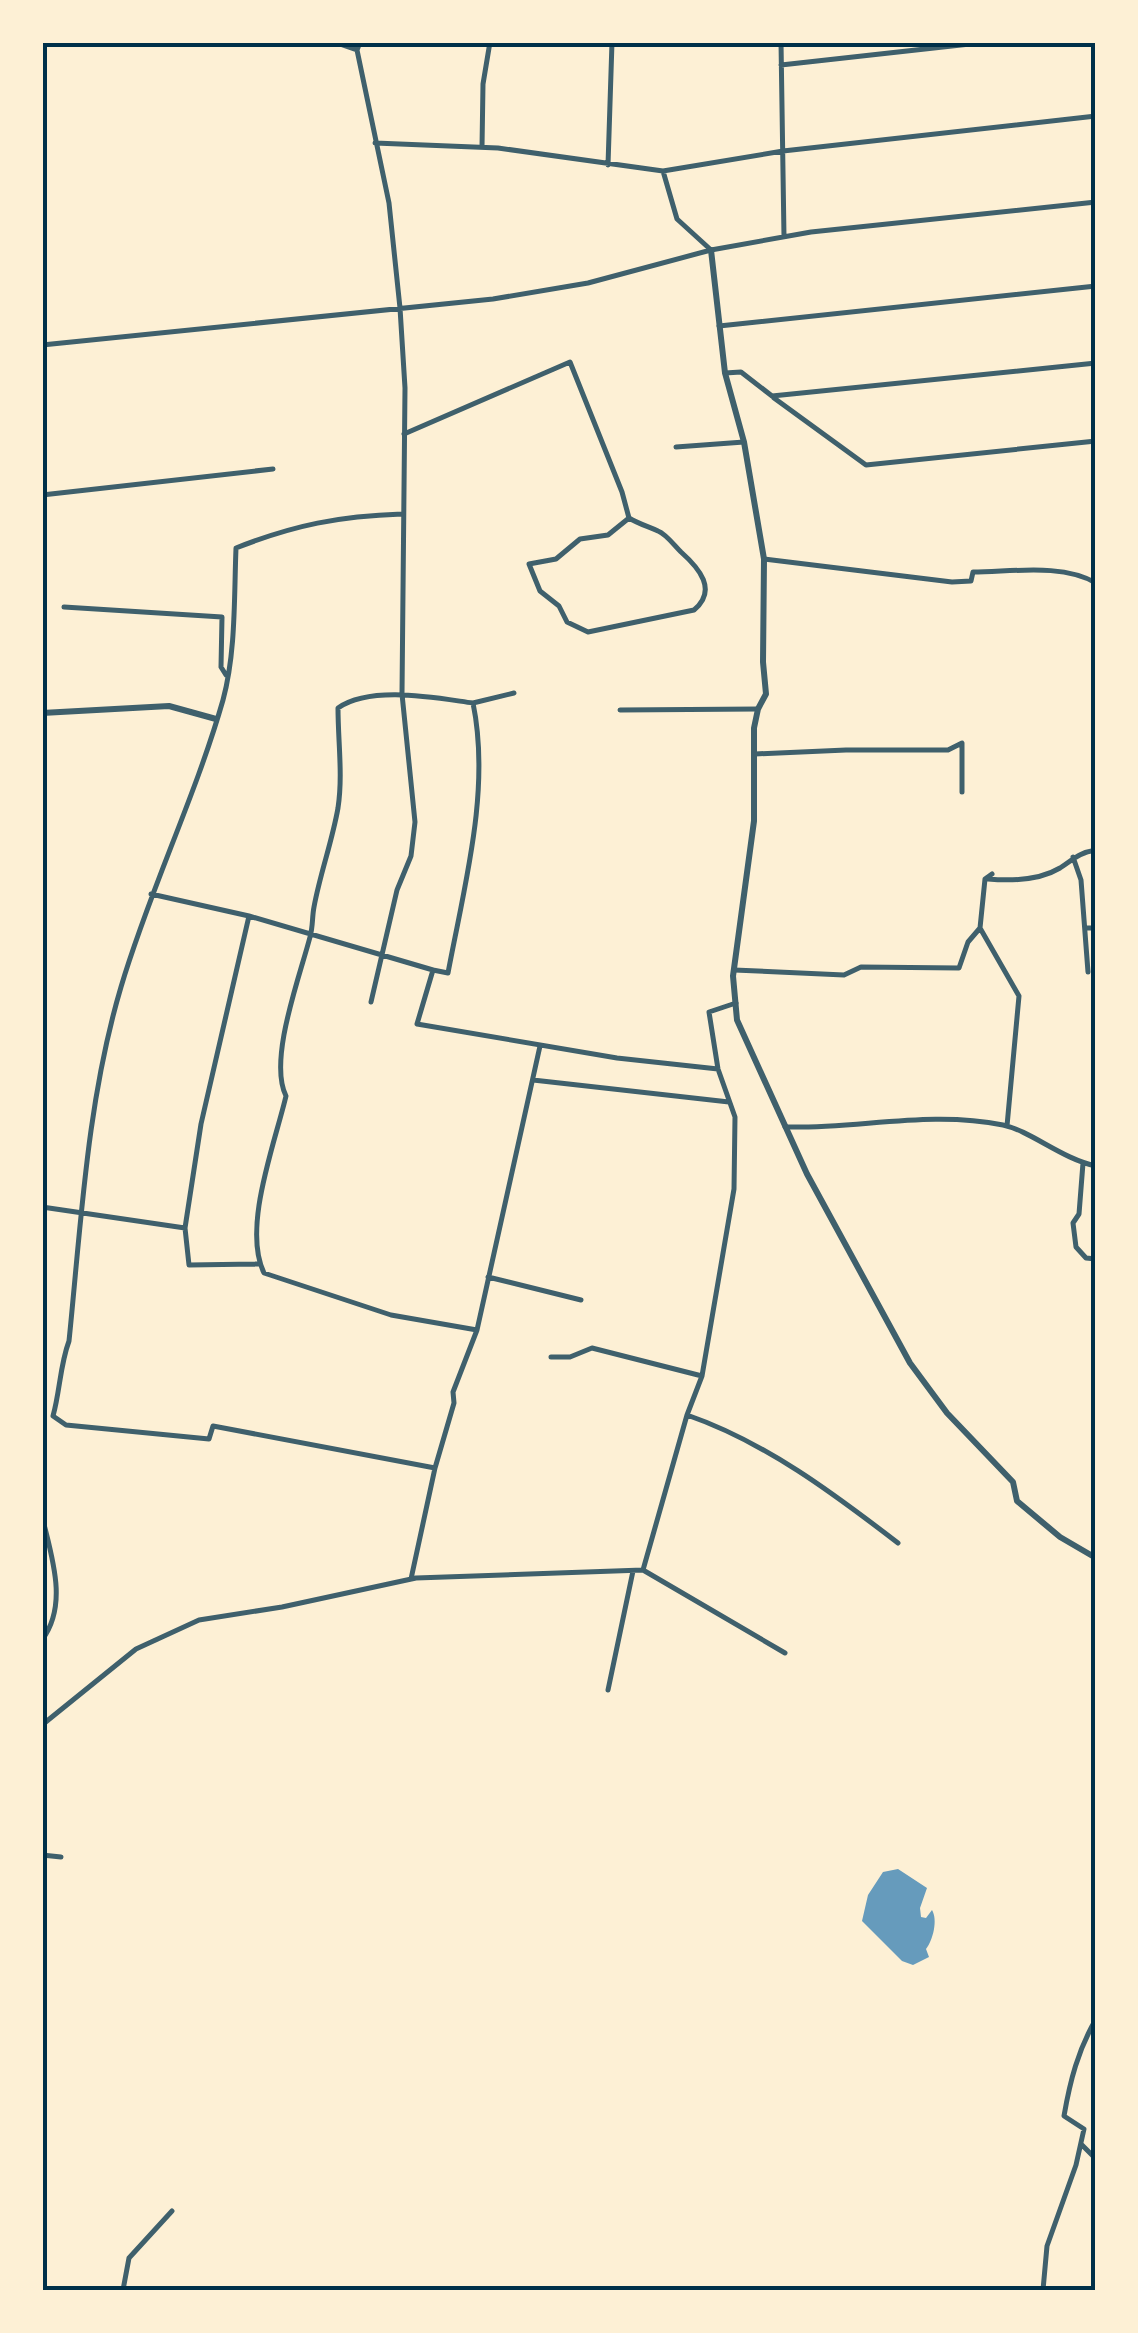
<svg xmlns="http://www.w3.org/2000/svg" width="1138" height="2333" font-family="Ubuntu,sans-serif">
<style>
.water{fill:#669bbc}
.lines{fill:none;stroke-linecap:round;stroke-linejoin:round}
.minor{stroke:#3f606c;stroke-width:5}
.tertiary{stroke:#3f606c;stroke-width:6}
.neatline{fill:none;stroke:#003049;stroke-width:4}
</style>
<rect width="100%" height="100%" fill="#fdf0d5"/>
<path class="water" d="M 898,1869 L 927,1888 L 920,1908 L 921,1917 L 926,1918 L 932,1910 C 938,1920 933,1940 926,1949 L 929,1957 L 913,1965 L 902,1961 L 862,1921 L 868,1895 L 883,1872 Z"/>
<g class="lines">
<path class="minor" d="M 334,42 L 357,50
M 360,42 L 357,50 L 389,203 L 400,308 L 405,388 L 402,694 L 415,822 L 411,856 L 397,890 L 371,1002
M 781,42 L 784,237
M 781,65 L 988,42
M 375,143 L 498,148 L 663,171 L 783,151 L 1096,116
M 482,147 L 483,84 L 490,42
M 608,165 L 612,42
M 663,171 L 677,219 L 711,250
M 719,326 L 1096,286
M 42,345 L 493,299 L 588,283 L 711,250 L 811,232 L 1096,202
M 725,373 L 741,372 L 772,396 L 1096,363
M 774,398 L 866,465 L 1096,441
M 404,434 L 570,362 L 622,492 L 629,518 L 608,535 L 580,539 L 556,559 L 529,564 L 540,591 L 559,606 L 567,622 L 588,632 L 694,610 C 718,590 699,568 681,552 C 674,545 666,534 658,531 C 647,526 639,524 629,518
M 676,447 L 744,442
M 42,495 L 273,469
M 402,514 C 340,516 294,525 236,548 C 234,597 236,652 223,700 C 195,798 150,889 121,987 C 87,1101 81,1224 69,1341 C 60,1365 60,1391 53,1416 L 66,1425 L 209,1439 L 213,1426 L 435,1468 L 411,1579
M 764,559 L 952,582 L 971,581 L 973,572 C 1011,572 1062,563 1096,583
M 64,607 L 222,617 L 221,667 L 226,675
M 473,703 L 514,693
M 620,710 L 758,709
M 755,754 L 846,750 L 948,750 L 962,743 L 962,792
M 1073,857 L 1081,880 L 1088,972
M 988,879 C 1011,881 1040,880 1060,868 C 1074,859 1078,853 1096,850
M 151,894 L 249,916 L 433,970
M 980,928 L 1019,996 L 1007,1126
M 1085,928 L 1096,928
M 734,970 L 844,975 L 861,967 L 959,968 L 968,942 L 980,928 L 985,879 L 992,874
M 533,1080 L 729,1102
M 785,1127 C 858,1129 930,1110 1003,1125 C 1031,1131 1062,1159 1096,1166
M 1083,1163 L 1079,1214 L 1073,1223 L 1076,1247 L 1086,1258 L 1096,1259
M 42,1207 L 185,1228 L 201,1124 L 249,916
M 185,1228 L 189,1265 L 260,1264
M 488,1277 L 581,1300
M 477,1330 L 391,1315 L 264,1273 C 242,1228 275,1143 286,1096 C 268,1060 300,976 310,937 C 313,927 312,917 314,907 C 320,874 332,842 338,808 C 343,775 338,742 338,708 C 371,685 436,698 473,703 C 491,790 464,887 448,973 L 433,970 L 417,1024 L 617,1058 L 718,1069
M 551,1357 L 570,1357 L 592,1348 L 702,1376
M 687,1415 C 765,1442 833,1493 898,1543
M 435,1468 L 454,1403 L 453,1392 L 477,1330 L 540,1046
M 42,1516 C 51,1555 69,1604 42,1640
M 643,1570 L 687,1415 L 702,1376 L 734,1189 L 735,1117 L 718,1069 L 709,1012 L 736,1003
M 608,1690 L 633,1571
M 42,1725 L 136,1649 L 199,1620 L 282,1607 L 416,1578 L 643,1570 L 785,1653
M 42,1855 L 61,1857
M 1081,2144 L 1096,2159
M 123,2290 L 129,2258 L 172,2211
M 1043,2290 L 1047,2246 L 1076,2165 L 1084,2129 L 1064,2116 C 1070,2081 1078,2050 1096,2019"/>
<path class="tertiary" d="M 711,250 L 725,373 L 744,442 L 764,559 L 763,662 L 766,694 L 758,709 L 754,728 L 754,821 L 733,976 L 737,1020 L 807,1174 L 910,1363 L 947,1413 L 1013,1482 L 1017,1501 L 1060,1537 L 1096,1558
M 42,713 L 169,706 L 216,719"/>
</g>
<rect width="1138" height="2333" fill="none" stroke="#fdf0d5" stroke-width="90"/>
<rect x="45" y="45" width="1048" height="2243" class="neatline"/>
</svg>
